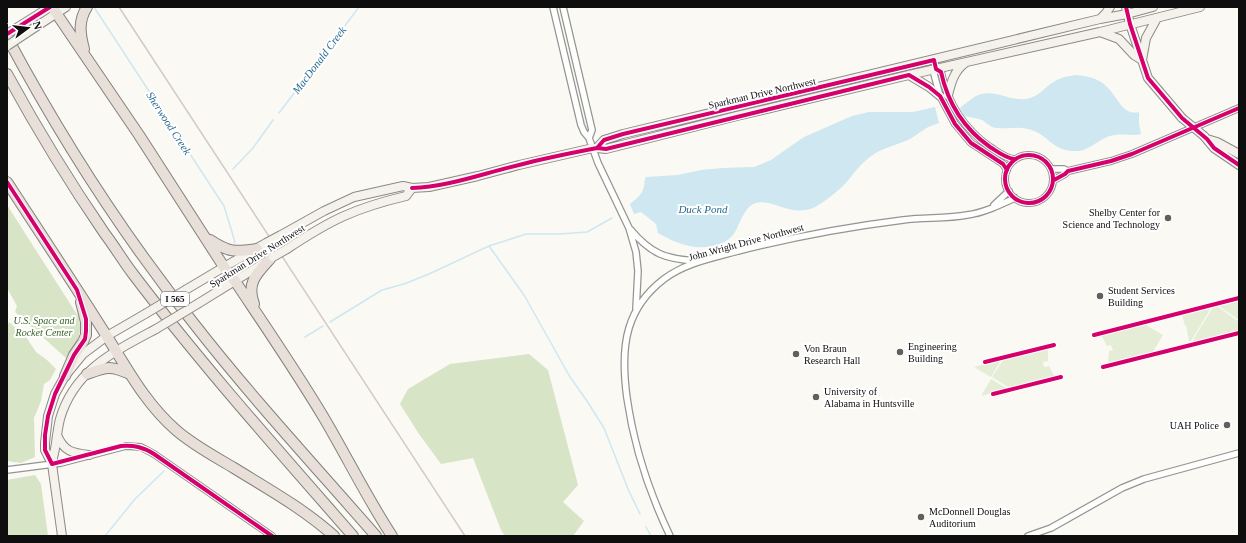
<svg xmlns="http://www.w3.org/2000/svg" width="1246" height="543" font-family="Georgia,serif">
<style>
.green{fill:#e5edd6}
.forest{fill:#d7e4c5}
.water{fill:#cee7f0}
.lines{fill:none;stroke-linecap:round;stroke-linejoin:round}
.stream{stroke:#cee7f0;stroke-width:1.5}
.minor-casing{stroke:#949492;stroke-width:8}
.secondary-casing{stroke:#8b8a88;stroke-width:10}
.motorway-casing{stroke:#82817f;stroke-width:12}
.minor{stroke:#fefefd;stroke-width:5.5}
.secondary{stroke:#f4f2eb;stroke-width:8}
.motorway{stroke:#e7dfd8;stroke-width:10}
.rail{stroke:#d5c8c8;stroke-width:1.5}
.secondary-bridge-casing{stroke:#8b8a88;stroke-width:10;stroke-linecap:butt}
.secondary-bridge{stroke:#f4f2eb;stroke-width:8}
.cycleway-casing{stroke:#fff;stroke-width:6}
.cycleway{stroke:#d6006c;stroke-width:4}
.poi-dot{fill:#61605e;stroke:#fff;stroke-width:1.5}
.labels{text-anchor:middle;dominant-baseline:central;stroke-width:4;stroke-linejoin:round;paint-order:stroke}
.shield{fill:#fff;stroke:#565656;stroke-width:1}
.shield-label{font-size:9px;font-weight:bold;fill:#0e0e0e}
.street-label{font-size:10px;fill:#0e0e0e;stroke:#fff}
.poi-label{font-size:10px;fill:#0e0e0e;stroke:#fff;text-anchor:start}
.park-label{font-size:10px;font-style:italic;fill:#355e26;stroke:#fff}
.water-label{font-size:11px;font-style:italic;fill:#266a91;stroke:#fff}
</style>
<rect width="100%" height="100%" fill="#faf9f4"/>
<path class="green" d="M 1239,301 L 1239,320 L 1219,306 Z
M 1217,306 L 1239,322 L 1239,331 L 1193,342 L 1193,340 L 1213,307 Z
M 1211,308 L 1191,341 L 1189,341 L 1186,325 L 1185,326 L 1182,315 Z
M 1144,324 L 1163,335 L 1153,352 L 1108,364 L 1109,351 L 1113,350 L 1111,345 L 1107,346 L 1101,335 Z
M 1048,348 L 1048,361 L 1043,362 L 1044,367 L 1049,366 L 1055,377 L 1010,388 L 992,377 L 1003,360 Z
M 1001,360 L 991,377 L 974,367 Z
M 991,379 L 1008,389 L 981,396 Z"/>
<path class="forest" d="M 7,205 L 78,316 C 84,334 76,344 66,358 L 15,312 L 17,306 L 7,288 Z
M 9,322 L 26,337 L 36,352 L 47,360 L 56,369 L 50,380 L 44,384 L 41,401 L 34,418 L 35,457 L 21,463 L 7,461 L 7,327 Z
M 529,354 L 548,370 L 578,485 L 563,502 L 584,521 L 573,536 L 505,536 L 501,530 L 473,458 L 441,464 L 419,434 L 400,404 L 408,389 L 450,364 Z
M 35,475 L 41,484 L 48,536 L 7,536 L 7,480 Z"/>
<path class="water" d="M 1076,75 C 1089,76 1100,79 1108,88 C 1118,98 1123,116 1139,112 L 1139,124 L 1141,134 L 1137,135 C 1127,135 1117,133 1107,137 C 1095,142 1088,152 1074,151 C 1052,150 1051,138 1034,131 C 1019,124 1006,131 992,127 C 988,125 986,122 982,120 C 977,118 970,117 964,116 L 960,108 C 966,103 974,96 981,94 C 998,90 1013,103 1030,98 C 1037,96 1042,91 1048,86 C 1056,79 1066,76 1076,75 Z
M 935,107 L 939,123 C 934,125 929,126 925,129 C 920,132 915,136 910,139 C 897,145 882,148 871,156 C 860,164 853,175 844,185 C 835,193 826,201 815,207 C 790,219 772,196 753,204 C 744,209 740,223 735,232 C 732,237 727,241 722,243 C 700,253 677,244 658,233 L 656,224 L 641,212 L 634,214 L 630,204 C 636,199 643,194 644,186 C 645,182 644,180 646,177 L 678,175 L 701,170 L 722,168 L 754,167 L 771,160 L 804,137 L 852,116 L 869,112 L 913,112 Z"/>
<g class="lines">
<path class="stream" d="M 94,7 L 224,206 L 232,232 L 235,243
M 279,113 L 359,7
M 233,169 L 253,148 L 273,120
M 489,246 L 524,295 L 570,377 L 587,401 L 604,428 L 628,489 L 640,514
M 330,322 L 382,290 L 404,284 L 429,274 L 489,246 L 526,234 L 560,234 L 587,232 L 612,218
M 305,337 L 323,326
M 646,527 L 651,536
M 105,536 L 135,499 L 164,471"/>
<defs>
<path id="minor" d="M 553,7 L 581,125 L 584,132 L 589,138 L 598,163 L 629,228 L 636,252 L 638,271 L 636,309
M 563,7 L 592,130 L 589,138
M 936,69 L 934,74 L 940,96 L 955,124 L 971,143 L 1003,164 L 1007,170
M 936,69 L 941,72 C 948,104 963,128 990,147 C 998,152 1005,158 1014,159
M1005 179a24 24 0 1 1 48 0a24 24 0 1 1-48 0Z
M 1052,169 L 1064,169 L 1068,171
M 1054,180 L 1065,174 L 1068,171 L 1111,161 L 1132,154 L 1239,108
M 994,205 L 1009,191
M 630,229 C 651,254 665,259 697,261
M 7,470 L 61,463 L 126,446 L 141,447 L 154,454 L 272,536
M 670,536 C 649,492 634,447 627,398 C 624,376 622,351 629,328 C 635,308 647,292 664,279 C 685,263 713,258 738,251 C 793,237 847,227 903,220 C 924,217 946,219 967,215 C 983,213 1000,205 1015,198
M 1028,536 L 1051,528 L 1122,488 L 1144,479 L 1239,453"/>
<path id="secondary" d="M 1126,7 L 1130,24 L 1148,78 L 1182,118
M 1100,19 L 1106,13 L 1110,7
M 1100,32 L 1119,39 L 1134,55 L 1142,60 L 1146,38 L 1157,18
M 7,34 L 50,7
M 25,34 L 66,7
M 909,75 L 929,87 L 940,96
M 948,95 C 951,83 954,71 965,63
M 1204,136 L 1214,148 L 1239,165
M 1207,139 L 1217,142 L 1239,154
M 597,148 L 604,140 L 623,134 L 1100,19 L 1127,14 L 1153,7
M 281,235 L 324,211 L 354,197 L 403,186 L 412,188 L 429,187 L 478,176 L 519,165 L 593,148 L 597,148 L 606,149 L 737,116 L 909,75 L 1100,32 L 1200,7
M 287,249 C 305,237 324,225 344,216 C 364,207 385,201 406,196 L 412,188
M 187,289 L 224,267 L 266,243
M 199,303 L 264,263
M 57,435 C 64,452 73,453 89,455
M 52,464 C 53,457 55,450 56,443 C 57,435 58,427 60,419 C 74,370 115,351 156,329
M 62,536 L 52,464 L 45,450 L 45,443 L 48,416 L 55,394 L 65,376 L 83,354 L 107,336 L 145,314"/>
<path id="motorway" d="M 52,7 L 139,135 L 224,267 L 235,281 C 265,326 296,371 324,418 C 347,457 367,498 392,536
M 7,37 C 61,138 123,235 195,325 C 252,398 315,466 376,536
M 84,49 C 80,34 78,21 87,7
M 7,74 C 37,129 70,183 105,234 C 115,247 123,261 133,274 C 202,365 278,450 353,536
M 7,182 C 40,233 74,284 106,335 C 127,368 145,403 176,430 C 193,445 214,456 234,468 C 268,489 304,509 334,536
M 210,240 C 230,253 235,252 257,249
M 254,304 C 246,283 257,273 270,259
M 87,374 C 106,367 110,365 130,374
M 65,376 L 74,355 L 83,342 L 86,335 L 86,322 L 81,302"/>
</defs>
<use href="#minor" class="minor-casing"/>
<use href="#secondary" class="secondary-casing"/>
<use href="#motorway" class="motorway-casing"/>
<use href="#minor" class="minor"/>
<use href="#secondary" class="secondary"/>
<use href="#motorway" class="motorway"/>
<path class="rail" d="M 119,7 L 465,536"/>
<defs>
<path id="secondary-bridge" d="M 7,46 L 25,34
M 1182,118 L 1204,136
M 266,243 L 281,235
M 273,257 L 287,249
M 145,314 L 187,289
M 156,329 L 199,303"/>
</defs>
<use href="#secondary-bridge" class="secondary-bridge-casing"/>
<use href="#secondary-bridge" class="secondary-bridge"/>
<defs>
<path id="cycleway" d="M 1126,7 L 1130,24 L 1148,78 L 1182,118 L 1207,139 L 1214,148 L 1239,165
M 7,34 L 50,7
M 597,148 L 604,140 L 623,134 L 934,60 L 936,69 L 941,72 C 948,104 963,128 990,147 C 998,152 1005,158 1014,159
M1005 179a24 24 0 1 1 48 0a24 24 0 1 1-48 0Z
M 1054,180 L 1065,174 L 1068,171 L 1111,161 L 1132,154 L 1239,108
M 7,182 L 77,290 L 86,319 L 86,331 L 85,339 L 74,355 L 55,394 L 48,416 L 45,435 L 45,450 L 52,464 L 121,446 C 134,445 143,447 154,454 L 272,536
M 412,188 C 448,187 484,173 519,165 C 545,158 571,153 597,148 L 606,149 L 909,75 L 929,87 L 940,96 L 955,124 L 971,143 L 1003,164 L 1007,170
M 1094,335 L 1239,298
M 985,362 L 1054,345
M 1103,367 L 1239,333
M 993,394 L 1061,377"/>
</defs>
<use href="#cycleway" class="cycleway-casing"/>
<use href="#cycleway" class="cycleway"/>
</g>
<g class="poi-dot">
<circle cx="1168" cy="218" r="4"/>
<circle cx="1100" cy="296" r="4"/>
<circle cx="900" cy="352" r="4"/>
<circle cx="796" cy="354" r="4"/>
<circle cx="816" cy="397" r="4"/>
<circle cx="1227" cy="425" r="4"/>
<circle cx="921" cy="517" r="4"/>
</g>
<g class="labels">
<rect class="shield" x="161" y="292" width="28" height="14" rx="3"/>
<g class="shield-label">
<text x="175" y="299">I 565</text>
</g>
<g class="street-label">
<text transform="translate(762 93) rotate(-13)">Sparkman Drive Northwest</text>
<text transform="translate(746 242) rotate(-15)">John Wright Drive Northwest</text>
<text transform="translate(257 256) rotate(-32)">Sparkman Drive Northwest</text>
</g>
<g class="poi-label">
<text x="1160" y="212" text-anchor="end">Shelby Center for<tspan x="1160" dy="12">Science and Technology</tspan></text>
<text x="1108" y="290">Student Services<tspan x="1108" dy="12">Building</tspan></text>
<text x="908" y="346">Engineering<tspan x="908" dy="12">Building</tspan></text>
<text x="804" y="348">Von Braun<tspan x="804" dy="12">Research Hall</tspan></text>
<text x="824" y="391">University of<tspan x="824" dy="12">Alabama in Huntsville</tspan></text>
<text x="1219" y="425" text-anchor="end">UAH Police</text>
<text x="929" y="511">McDonnell Douglas<tspan x="929" dy="12">Auditorium</tspan></text>
</g>
<g class="park-label">
<text x="44" y="320">U.S. Space and<tspan x="44" dy="12">Rocket Center</tspan></text>
</g>
<g class="water-label">
<text transform="translate(319 60) rotate(-53)">MacDonald Creek</text>
<text transform="translate(169 123) rotate(57)">Sherwood Creek</text>
<text x="703" y="209">Duck Pond</text>
</g>
</g>
<rect width="1246" height="543" fill="none" stroke="#0e0e0e" stroke-width="16"/>
<g transform="translate(28 28) rotate(75)" stroke="#ffffff" stroke-width="3" paint-order="stroke">
<path d="M0-3L7 15L0 10L-7 15Z" fill="#0e0e0e"/>
<text y="-6" font-size="11" font-weight="bold" text-anchor="middle" fill="#0e0e0e">N</text>
</g>
</svg>
